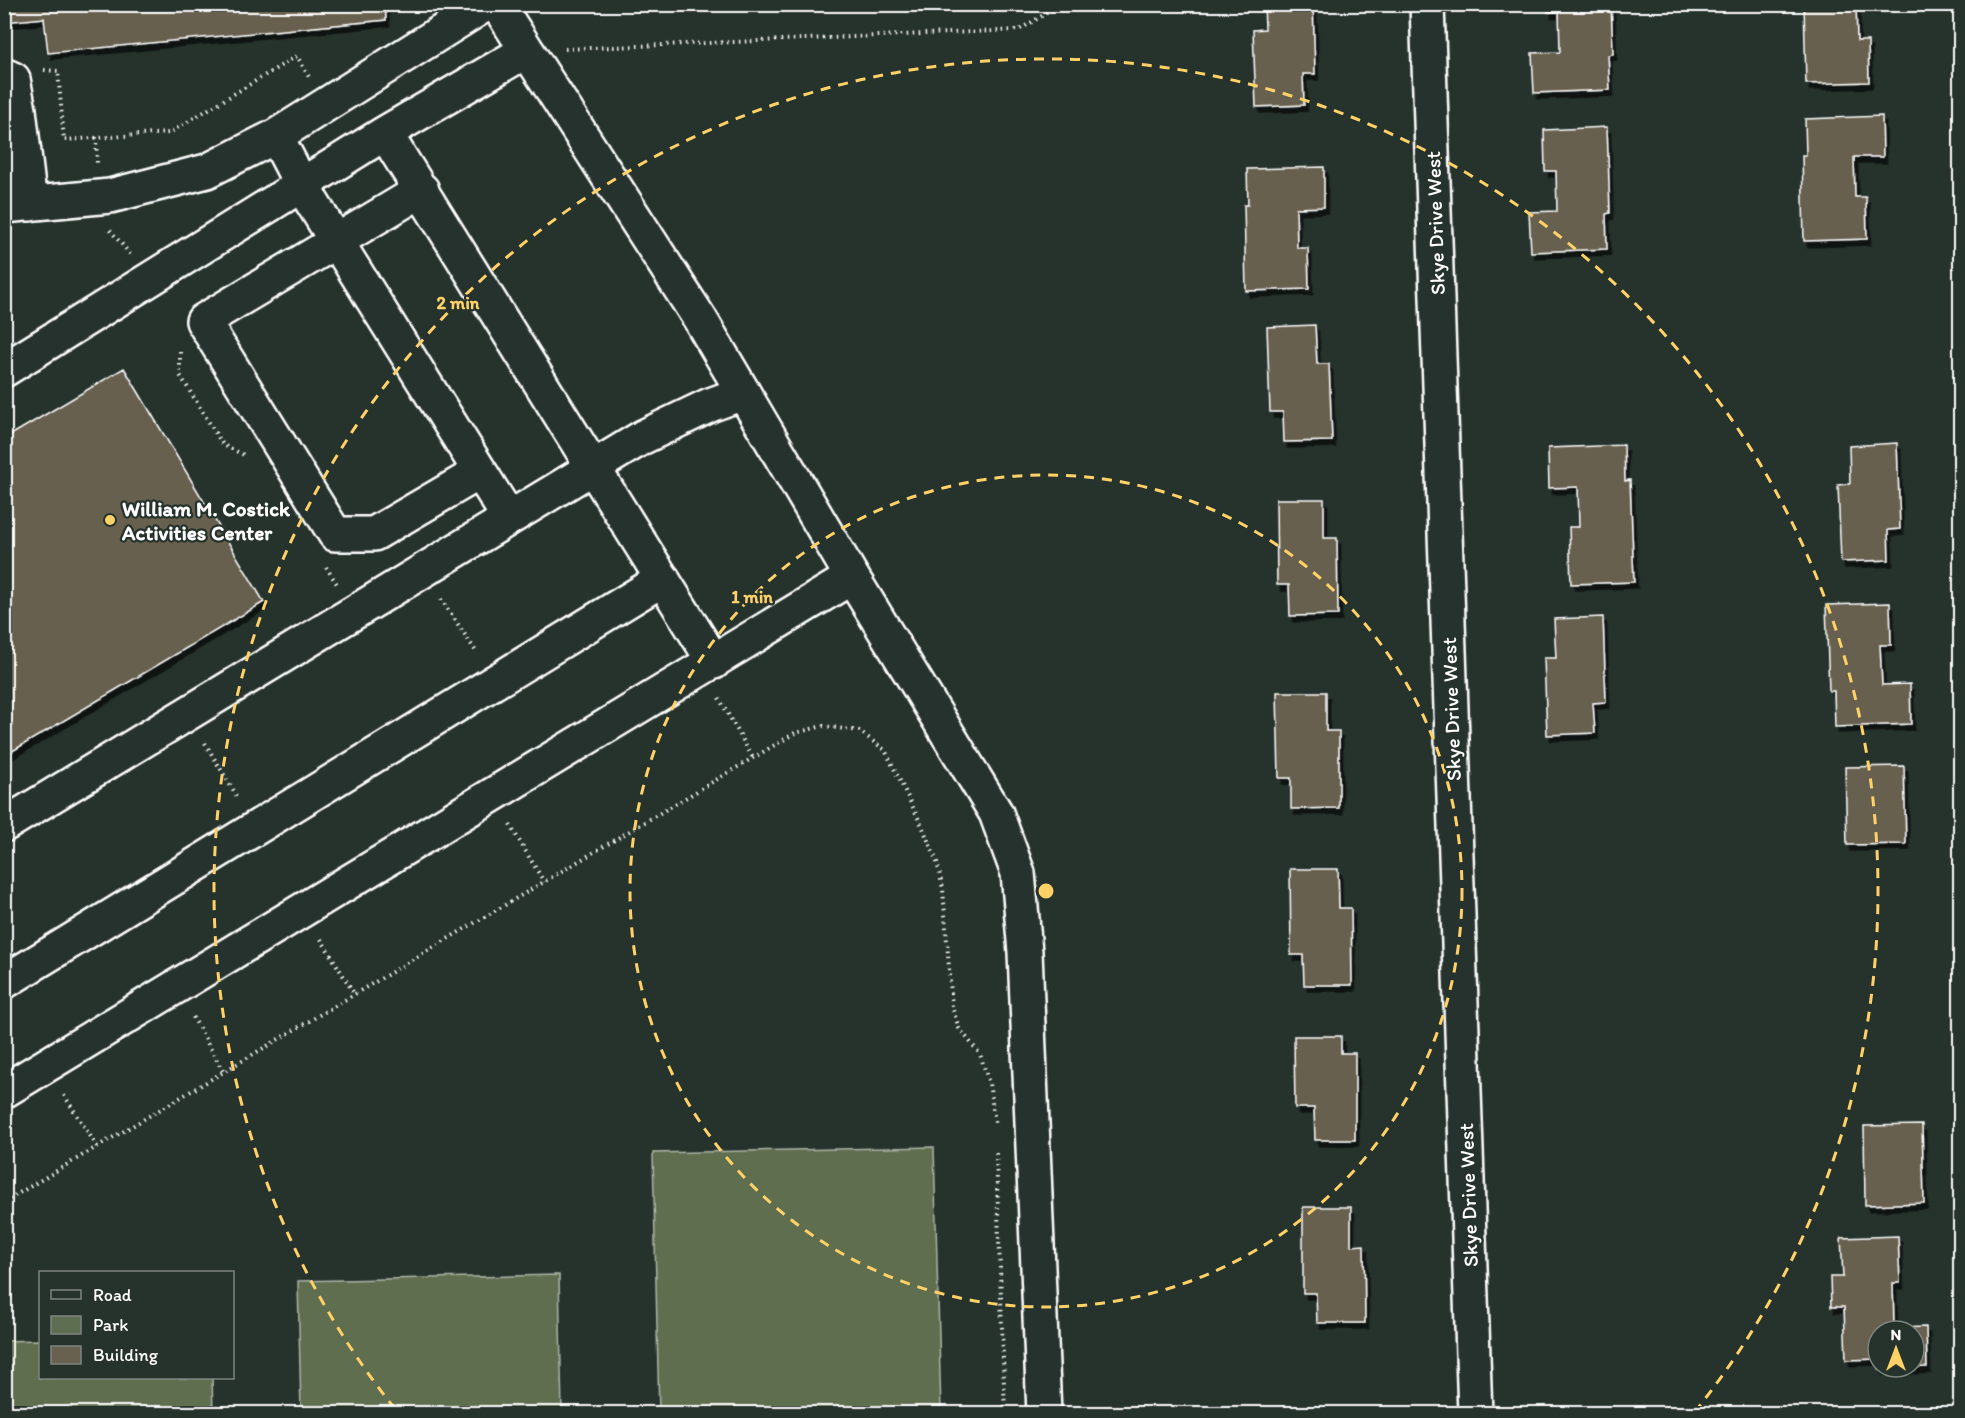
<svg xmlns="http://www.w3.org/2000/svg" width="1965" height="1418" font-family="Itim,sans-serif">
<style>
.green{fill:#5e6e50;stroke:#aeb6a8;stroke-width:1.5}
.building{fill:#686150;stroke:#fff;stroke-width:1.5;filter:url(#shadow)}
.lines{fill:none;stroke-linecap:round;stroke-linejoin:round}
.minor-casing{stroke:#fff;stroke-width:38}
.path{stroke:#fff;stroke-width:4;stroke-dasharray:1.5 4.5;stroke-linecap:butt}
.minor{stroke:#26332d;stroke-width:33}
.ring{fill:none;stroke:#ffd166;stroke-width:3;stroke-dasharray:10 8}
.poi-dot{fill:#ffd166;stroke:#26332d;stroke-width:2}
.labels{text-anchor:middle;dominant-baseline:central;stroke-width:4.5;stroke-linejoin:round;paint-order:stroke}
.street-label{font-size:21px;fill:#fff;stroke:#26332d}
.poi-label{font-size:21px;font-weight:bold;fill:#fff;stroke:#26332d;text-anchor:start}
.centre{fill:#ffd166;stroke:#26332d;stroke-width:3}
.ring-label{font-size:18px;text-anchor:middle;font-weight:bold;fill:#ffd166;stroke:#26332d;stroke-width:4.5;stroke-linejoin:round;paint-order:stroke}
</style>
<defs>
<filter id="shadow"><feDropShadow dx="3.5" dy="6" stdDeviation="0" flood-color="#0009"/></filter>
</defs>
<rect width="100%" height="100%" fill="#26332d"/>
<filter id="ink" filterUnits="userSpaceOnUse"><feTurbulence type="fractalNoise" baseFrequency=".0167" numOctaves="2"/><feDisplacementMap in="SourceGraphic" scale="12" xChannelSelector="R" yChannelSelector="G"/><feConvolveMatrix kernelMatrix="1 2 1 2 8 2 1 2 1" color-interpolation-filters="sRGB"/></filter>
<g filter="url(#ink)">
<path class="green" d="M 934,1147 L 941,1413 L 659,1413 L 653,1153 Z
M 559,1275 L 562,1413 L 301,1413 L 298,1281 Z
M 40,1340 L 40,1378 L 212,1378 L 213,1413 L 5,1413 L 5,1341 Z"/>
<path class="building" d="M 4,4 L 385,4 L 386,20 L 48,53 L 44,18 L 4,22 Z
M 1264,4 L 1313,4 L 1315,74 L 1303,74 L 1304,105 L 1256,107 L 1253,30 L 1265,29 Z
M 1548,4 L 1611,4 L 1613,54 L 1608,55 L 1610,90 L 1534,93 L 1532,53 L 1560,52 L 1559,12 L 1548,12 Z
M 1804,4 L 1856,4 L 1857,41 L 1868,41 L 1869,82 L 1806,84 Z
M 1882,116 L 1883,157 L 1854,157 L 1855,197 L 1866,197 L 1867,239 L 1804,241 L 1802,155 L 1806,155 L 1805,119 Z
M 1607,127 L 1610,213 L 1606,214 L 1607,249 L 1531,252 L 1529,212 L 1557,211 L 1556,171 L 1545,171 L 1544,130 Z
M 1324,167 L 1324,207 L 1296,208 L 1297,248 L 1308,248 L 1309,289 L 1246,291 L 1244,205 L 1248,205 L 1247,169 Z
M 1315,325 L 1317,364 L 1329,364 L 1332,441 L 1284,442 L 1283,412 L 1270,412 L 1267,327 Z
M 124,368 L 264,602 L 4,756 L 4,439 Z
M 1897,443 L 1900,529 L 1888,530 L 1889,560 L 1841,562 L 1838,485 L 1850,484 L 1849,446 Z
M 1624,445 L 1625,481 L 1630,480 L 1634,582 L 1571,584 L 1569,527 L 1579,527 L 1578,487 L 1549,488 L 1548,448 Z
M 1276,499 L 1324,499 L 1324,538 L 1337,538 L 1338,615 L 1290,616 L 1289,585 L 1277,585 Z
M 1890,603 L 1891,645 L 1880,645 L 1882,685 L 1910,684 L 1911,724 L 1835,727 L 1834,691 L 1829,691 L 1826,605 Z
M 1603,617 L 1606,702 L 1593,703 L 1595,733 L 1547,735 L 1544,658 L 1556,658 L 1554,619 Z
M 1277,692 L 1326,692 L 1326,731 L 1339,731 L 1339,808 L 1291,809 L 1291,778 L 1279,778 Z
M 1904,766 L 1906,844 L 1847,845 L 1845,767 Z
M 1290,869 L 1338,869 L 1339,908 L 1351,908 L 1352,985 L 1304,985 L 1303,955 L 1291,955 Z
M 1294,1036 L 1341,1036 L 1341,1053 L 1355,1053 L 1355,1140 L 1315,1140 L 1314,1108 L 1295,1108 Z
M 1922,1125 L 1924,1203 L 1865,1205 L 1864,1126 Z
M 1303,1207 L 1351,1207 L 1351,1246 L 1364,1245 L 1365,1323 L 1317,1323 L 1316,1293 L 1303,1293 Z
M 1898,1236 L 1900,1283 L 1893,1283 L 1894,1328 L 1926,1327 L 1927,1367 L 1879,1369 L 1879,1367 L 1914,1367 L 1914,1331 L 1878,1331 L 1878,1359 L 1846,1360 L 1844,1307 L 1831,1307 L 1830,1277 L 1843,1277 L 1841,1238 Z
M 1916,1408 L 1917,1414 L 1868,1414 L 1868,1410 Z"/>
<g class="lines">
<defs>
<path id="minor" d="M 497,4 L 700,319 L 852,577 L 996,813 L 1018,873 L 1025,952 L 1044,1414
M 1427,4 L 1475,1414
M 4,75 L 13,79 L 19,110 L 30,204
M 385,133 L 714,662
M 276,136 L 302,186 L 509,518
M 422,190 L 203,321 L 335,534 L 374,534 L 480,472
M 4,206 L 110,196 L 207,171 L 276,136 L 486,4
M 4,370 L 385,133 L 526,51
M 4,825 L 643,437 L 710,405 L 743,393
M 4,982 L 663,579
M 4,1091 L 852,577"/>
</defs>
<use href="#minor" class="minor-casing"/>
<path class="path" d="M 565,49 L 1019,30 L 1061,4
M 44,70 L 58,71 L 64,140 L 169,133 L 297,56 L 309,77
M 96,137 L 97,164
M 110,230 L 130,254
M 180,352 L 180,375 L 223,445 L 246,456
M 326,567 L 337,584
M 441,599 L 477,653
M 719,698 L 753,758
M 205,743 L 238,798
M 510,825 L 544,882
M 321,939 L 355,995
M 193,1017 L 224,1073
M 64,1095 L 98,1148
M 996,1153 L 1005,1414
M 4,1202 L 795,733 L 823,726 L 859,731 L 885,750 L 923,828 L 937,862 L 943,889 L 952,1007 L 959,1028 L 980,1054 L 989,1083 L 995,1122"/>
<use href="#minor" class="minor"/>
</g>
</g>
<g class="ring">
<circle cx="1046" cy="891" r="416"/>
<path d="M395 1409A832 832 0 1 1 1697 1409"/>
</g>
<circle class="poi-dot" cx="110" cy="520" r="6"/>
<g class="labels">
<g class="street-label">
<text transform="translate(1435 223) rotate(-92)">Skye Drive West</text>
<text transform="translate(1451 709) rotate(-92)">Skye Drive West</text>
<text transform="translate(1468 1195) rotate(-92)">Skye Drive West</text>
</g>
<g class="poi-label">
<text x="122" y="508">William M. Costick<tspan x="122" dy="24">Activities Center</tspan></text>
</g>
</g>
<circle cx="1046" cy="891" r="9" class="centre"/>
<g class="ring-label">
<text x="458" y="309">2 min</text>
<text x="752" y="603">1 min</text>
</g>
<rect width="1965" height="1418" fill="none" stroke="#26332d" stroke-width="24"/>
<rect x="12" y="12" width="1941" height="1394" fill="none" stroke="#fff" stroke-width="2" filter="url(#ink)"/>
<rect x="39" y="1271" width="195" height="108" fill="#26332d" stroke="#7d8581" stroke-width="1.5"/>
<rect x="51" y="1290" width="30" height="9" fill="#26332d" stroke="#7d8581" stroke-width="1.5"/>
<text x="93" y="1301" font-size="18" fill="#ffffff">Road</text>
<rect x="51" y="1316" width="30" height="18" fill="#5e6e50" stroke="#7d8581" stroke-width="1.5"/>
<text x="93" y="1331" font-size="18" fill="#ffffff">Park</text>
<rect x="51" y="1346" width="30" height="18" fill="#686150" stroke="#7d8581" stroke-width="1.5"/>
<text x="93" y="1361" font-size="18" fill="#ffffff">Building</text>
<g transform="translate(1896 1349)"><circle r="28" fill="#26332d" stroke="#7d8581" stroke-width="1.5"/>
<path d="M0-4.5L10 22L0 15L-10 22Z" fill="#ffd166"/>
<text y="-9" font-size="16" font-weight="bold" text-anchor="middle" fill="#ffffff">N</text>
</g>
</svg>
